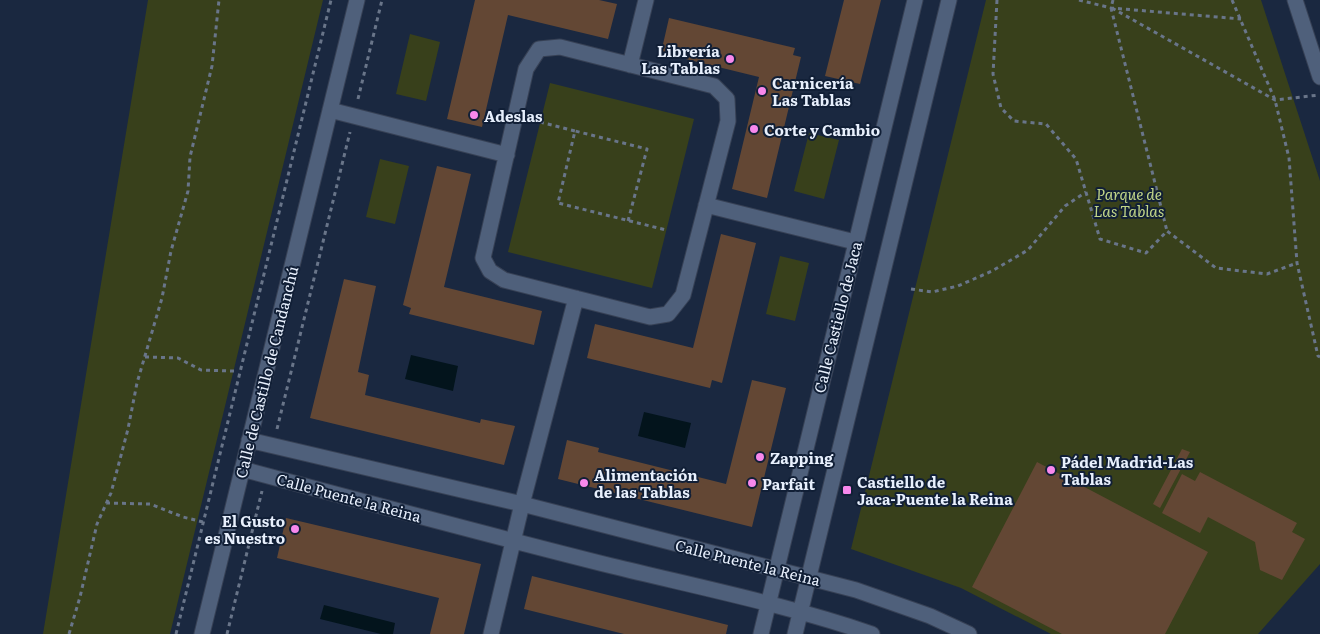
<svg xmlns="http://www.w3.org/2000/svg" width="1320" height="634" font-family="Literata,serif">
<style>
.green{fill:#38401b}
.water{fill:#03141c}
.building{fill:#634734}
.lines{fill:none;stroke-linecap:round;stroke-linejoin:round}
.minor-casing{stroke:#374155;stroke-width:17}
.path{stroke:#697589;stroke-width:3;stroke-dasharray:4 4;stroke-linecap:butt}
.minor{stroke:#4f607b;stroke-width:15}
.poi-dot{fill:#f788ec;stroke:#111f36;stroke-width:2}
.labels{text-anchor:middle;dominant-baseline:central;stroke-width:4;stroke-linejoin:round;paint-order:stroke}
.poi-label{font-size:15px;font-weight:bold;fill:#e8f0fd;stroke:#111f36;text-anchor:start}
.park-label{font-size:15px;font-style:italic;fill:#c2d688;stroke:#111f36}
.street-label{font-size:15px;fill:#e8f0fd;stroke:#111f36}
</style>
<rect width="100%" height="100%" fill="#1a2840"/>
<path class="green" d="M 148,0 L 323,0 L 170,634 L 43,634 Z
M 986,0 L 1261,0 L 1320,181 L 1320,564 L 1258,634 L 1051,634 L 961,588 L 851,549 Z
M 410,34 L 440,42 L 426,101 L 396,94 Z
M 550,83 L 694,119 L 652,288 L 508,252 Z
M 809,133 L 839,140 L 824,199 L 794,191 Z
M 380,159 L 409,166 L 395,224 L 366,217 Z
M 780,256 L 809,263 L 795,321 L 766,314 Z"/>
<path class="water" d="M 411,355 L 458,366 L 453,391 L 405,379 Z
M 644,412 L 691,423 L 685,448 L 638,436 Z
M 324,605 L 395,623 L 393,634 L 381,634 L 320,619 Z"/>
<path class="building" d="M 475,0 L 599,0 L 617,4 L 608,39 L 508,15 L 482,127 L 447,119 Z
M 844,0 L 881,0 L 860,84 L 825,76 Z
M 669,18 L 795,48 L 793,55 L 801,57 L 767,198 L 732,189 L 759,77 L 661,53 Z
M 437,166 L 471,174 L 444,287 L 542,311 L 534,345 L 409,314 L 411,308 L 403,305 Z
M 721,234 L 756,243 L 722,383 L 712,380 L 710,388 L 587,358 L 595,324 L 693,348 Z
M 344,279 L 376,286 L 358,372 L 369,375 L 365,395 L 480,423 L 481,419 L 515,426 L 504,465 L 310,418 Z
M 752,380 L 786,388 L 752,527 L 558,479 L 567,440 L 599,448 L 598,452 L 726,484 Z
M 1182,449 L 1190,452 L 1160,508 L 1153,504 Z
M 1037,462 L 1208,552 L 1165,634 L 1062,634 L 972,587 Z
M 1200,472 L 1297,523 L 1292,532 L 1305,539 L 1282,580 L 1260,570 L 1255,542 L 1208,517 L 1200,533 L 1162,513 L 1182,474 L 1195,481 Z
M 286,518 L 481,564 L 464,634 L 430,634 L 439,598 L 277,558 Z
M 532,576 L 728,625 L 726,634 L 624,634 L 524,609 Z"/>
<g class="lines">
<defs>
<path id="minor" d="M 1295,0 L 1320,77
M 560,47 L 714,86 L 727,99 L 728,121 L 683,295 L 668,314 L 650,317 L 504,280 L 490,271 L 483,258 L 526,69 L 539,49 Z
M 630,65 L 646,0
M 330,110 L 507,155
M 706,205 L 855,242
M 249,440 L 522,504 L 856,590 L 930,616 L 969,634
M 242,469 C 365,502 488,535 612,566 C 698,587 787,605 872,634
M 202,634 L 357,0
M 491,634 L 522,504 L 576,298
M 761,634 L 915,0
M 795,634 L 949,0"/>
</defs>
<use href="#minor" class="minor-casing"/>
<path class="path" d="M 997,0 L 993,74 L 1001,108 L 1014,121 L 1046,124 L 1076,159 L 1100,239 L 1146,253 L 1167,231 L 1216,268 L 1267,274 L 1297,263
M 1079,0 L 1111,8 L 1241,19
M 1113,0 L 1111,8 L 1167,231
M 1232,0 L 1275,100 L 1289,158 L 1297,263 L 1318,356 L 1320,357
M 1112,8 L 1275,100 L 1319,95
M 358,99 L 382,0
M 540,122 L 575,131
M 628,221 L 647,149 L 575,131 L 558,203 L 666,230
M 911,289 L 932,292 L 958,286 L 992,271 L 1028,250 L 1065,206 L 1086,192
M 145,357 L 178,358 L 201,370 L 234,371
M 277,429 L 350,132
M 106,503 L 150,504 L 183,517 L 203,522
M 69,634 L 80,597 L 97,524 L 111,493 L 128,429 L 137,383 L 162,298 L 171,251 L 188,191 L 190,157 L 212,66 L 219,0
M 176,634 L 331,0
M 227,634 L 262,491"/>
<use href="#minor" class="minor"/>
</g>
<g class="poi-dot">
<circle cx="730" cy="59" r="5"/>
<circle cx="762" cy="91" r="5"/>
<circle cx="474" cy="115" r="5"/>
<circle cx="754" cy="129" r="5"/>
<circle cx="760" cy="457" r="5"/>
<circle cx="1051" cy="470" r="5"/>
<circle cx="584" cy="483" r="5"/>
<circle cx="752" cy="483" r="5"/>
<rect x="842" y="485" width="10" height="10" rx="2.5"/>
<circle cx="295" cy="529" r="5"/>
</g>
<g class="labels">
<g class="poi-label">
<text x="720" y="50" text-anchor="end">Librería<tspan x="720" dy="17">Las Tablas</tspan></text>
<text x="772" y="82">Carnicería<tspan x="772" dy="17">Las Tablas</tspan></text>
<text x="484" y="115">Adeslas</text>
<text x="764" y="129">Corte y Cambio</text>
<text x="770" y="457">Zapping</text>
<text x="1061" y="461">Pádel Madrid-Las<tspan x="1061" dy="17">Tablas</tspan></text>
<text x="594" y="474">Alimentación<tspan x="594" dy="17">de las Tablas</tspan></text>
<text x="857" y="481">Castiello de<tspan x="857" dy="17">Jaca-Puente la Reina</tspan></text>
<text x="762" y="483">Parfait</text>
<text x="285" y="520" text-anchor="end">El Gusto<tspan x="285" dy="17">es Nuestro</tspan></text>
</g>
<g class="park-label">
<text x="1129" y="193">Parque de<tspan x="1129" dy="17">Las Tablas</tspan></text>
</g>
<g class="street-label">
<text transform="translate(837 317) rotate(-76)">Calle Castiello de Jaca</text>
<text transform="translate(266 372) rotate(-76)">Calle de Castillo de Candanchú</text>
<text transform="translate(349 497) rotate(15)">Calle Puente la Reina</text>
<text transform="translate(748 562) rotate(14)">Calle Puente la Reina</text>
</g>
</g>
</svg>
